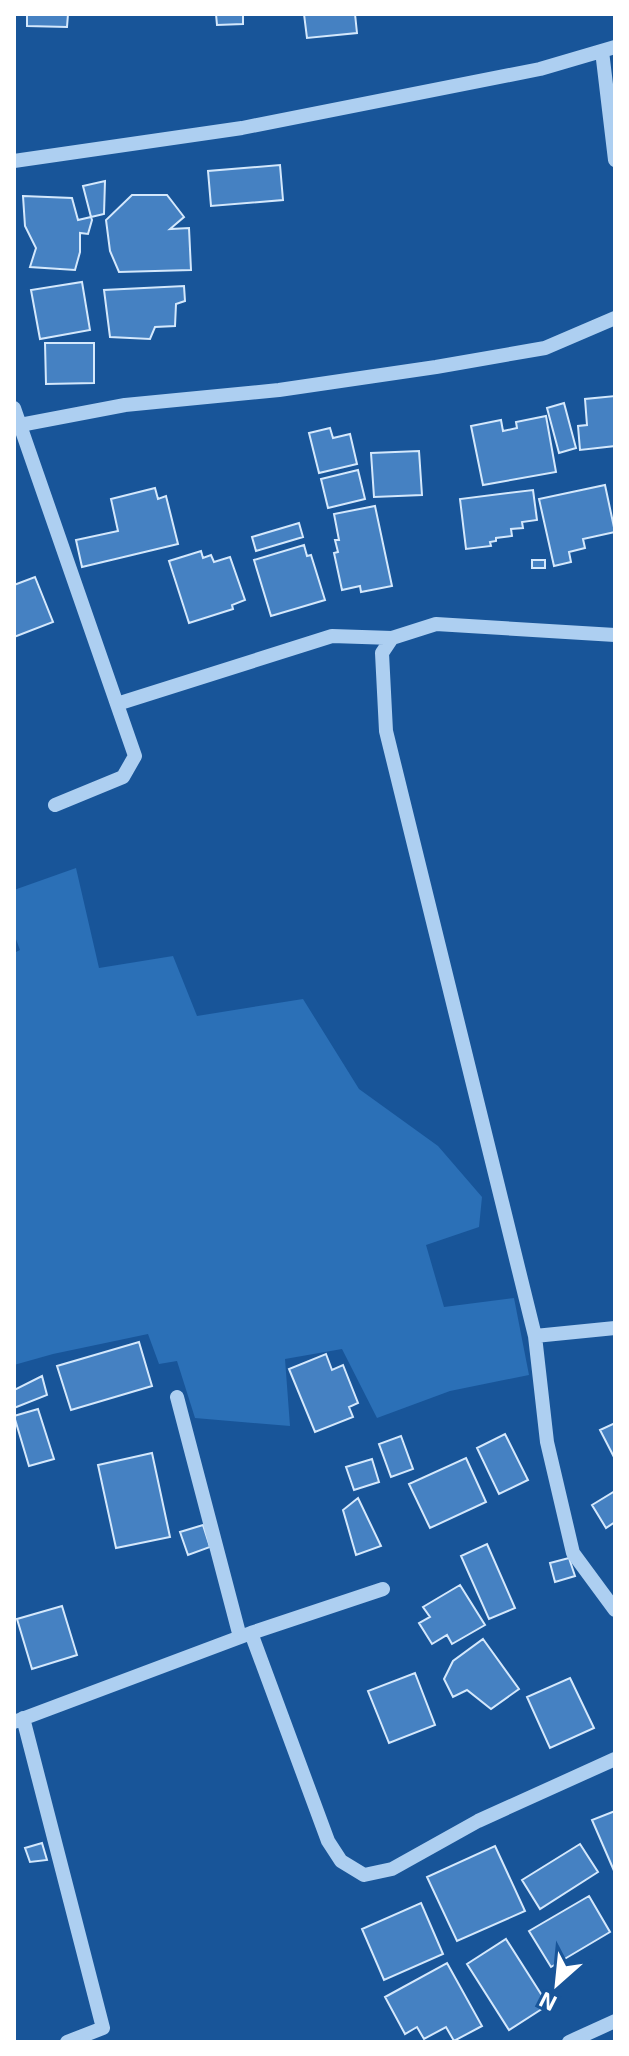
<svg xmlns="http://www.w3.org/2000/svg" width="629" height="2056" font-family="'Exo 2',sans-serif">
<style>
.green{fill:#2b70b7}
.building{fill:#4581c2;stroke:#d4e8fc;stroke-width:2}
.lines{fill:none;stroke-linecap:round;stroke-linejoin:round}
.minor{stroke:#adcff1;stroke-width:14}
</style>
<rect width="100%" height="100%" fill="#185599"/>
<path class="green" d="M 76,868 L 99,968 L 173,956 L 197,1016 L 303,999 L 359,1089 L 438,1146 L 482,1197 L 479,1227 L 426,1245 L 444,1307 L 514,1298 L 529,1375 L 450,1391 L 377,1418 L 342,1349 L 285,1359 L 290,1426 L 195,1418 L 177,1361 L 159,1364 L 148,1334 L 53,1354 L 14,1365 L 14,953 L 20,950 L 14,934 L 14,890 Z"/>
<path class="building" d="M 27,14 L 68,14 L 67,27 L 27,26 Z
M 216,14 L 243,14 L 243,24 L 217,25 Z
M 304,14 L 355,14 L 357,33 L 307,38 Z
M 280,165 L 283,200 L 211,206 L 208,171 Z
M 105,181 L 104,214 L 91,217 L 83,186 Z
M 132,195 L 167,195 L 184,217 L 170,229 L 189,228 L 191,270 L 119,272 L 110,251 L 106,220 Z
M 23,196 L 72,198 L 78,220 L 91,217 L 92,220 L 88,234 L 80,233 L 80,252 L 75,270 L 30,267 L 36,248 L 25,226 Z
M 82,282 L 90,330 L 40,339 L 31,290 Z
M 184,286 L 185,301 L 176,304 L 175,326 L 155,327 L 150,339 L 110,337 L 104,290 Z
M 45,343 L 94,343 L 94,383 L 46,384 Z
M 615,396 L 615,446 L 580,450 L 578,426 L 587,425 L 585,399 Z
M 564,403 L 576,448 L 559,453 L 547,408 Z
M 546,416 L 556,472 L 483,485 L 471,426 L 501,420 L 503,431 L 517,428 L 516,422 Z
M 330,428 L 333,438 L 350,434 L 357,464 L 319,473 L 309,433 Z
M 419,451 L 422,495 L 374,497 L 371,453 Z
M 358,470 L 365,499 L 328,508 L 321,479 Z
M 605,485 L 615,532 L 583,539 L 585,548 L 569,552 L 571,562 L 554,566 L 539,499 Z
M 155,488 L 158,499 L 166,496 L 178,544 L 82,567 L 76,540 L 118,531 L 111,499 Z
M 533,490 L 537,520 L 522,522 L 523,528 L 511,529 L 512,536 L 496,538 L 496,541 L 490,542 L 491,546 L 466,549 L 460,499 Z
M 375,506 L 392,586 L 361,592 L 360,586 L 342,590 L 334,553 L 338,552 L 335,540 L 339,540 L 334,514 Z
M 299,523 L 303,537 L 256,551 L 252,537 Z
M 304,545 L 307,556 L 311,555 L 325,600 L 271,616 L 254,560 Z
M 201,551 L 203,558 L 211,555 L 214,562 L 230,557 L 245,600 L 232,605 L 233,609 L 189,623 L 169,561 Z
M 532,560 L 545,560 L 545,568 L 532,568 Z
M 35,577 L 53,622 L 14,637 L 14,585 Z
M 139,1342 L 152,1386 L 71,1410 L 57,1366 Z
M 326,1354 L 332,1370 L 343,1365 L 358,1403 L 349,1407 L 353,1417 L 315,1432 L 289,1369 Z
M 42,1376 L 47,1395 L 14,1408 L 14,1390 Z
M 38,1409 L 54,1459 L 29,1466 L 14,1416 Z
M 615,1423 L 615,1459 L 600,1430 Z
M 505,1434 L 528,1480 L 499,1494 L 477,1448 Z
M 401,1436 L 413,1469 L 391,1477 L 379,1444 Z
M 152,1453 L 170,1537 L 116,1548 L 98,1465 Z
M 466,1458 L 486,1502 L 430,1528 L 409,1484 Z
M 372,1459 L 379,1482 L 354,1490 L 346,1467 Z
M 615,1491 L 615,1522 L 606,1528 L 592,1505 Z
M 358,1498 L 381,1546 L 356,1555 L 343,1510 Z
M 203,1525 L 210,1547 L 188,1555 L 180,1532 Z
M 487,1544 L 515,1608 L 489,1619 L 461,1556 Z
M 569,1558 L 575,1576 L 555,1582 L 550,1563 Z
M 460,1585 L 485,1625 L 452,1644 L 447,1635 L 432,1644 L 419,1623 L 430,1617 L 423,1607 Z
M 62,1606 L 77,1655 L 32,1669 L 17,1619 Z
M 483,1639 L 519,1689 L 491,1709 L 467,1690 L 453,1697 L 444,1679 L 453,1661 Z
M 415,1673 L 435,1725 L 389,1743 L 368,1691 Z
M 570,1678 L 594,1728 L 550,1748 L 527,1697 Z
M 615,1811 L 615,1873 L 592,1820 Z
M 42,1843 L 47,1860 L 30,1862 L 25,1848 Z
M 580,1844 L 598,1872 L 540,1909 L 522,1880 Z
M 495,1846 L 525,1911 L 457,1941 L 427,1877 Z
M 589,1896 L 610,1932 L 551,1967 L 529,1931 Z
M 421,1903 L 443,1954 L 384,1980 L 362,1929 Z
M 506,1939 L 548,2005 L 509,2030 L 467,1964 Z
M 447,1963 L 482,2026 L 454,2041 L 446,2027 L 424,2039 L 417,2027 L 405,2034 L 385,1997 Z"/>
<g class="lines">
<path class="minor" d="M 602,51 L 615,160
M 14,161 L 242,128 L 540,69 L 615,47
M 14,408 L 135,756 L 123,777 L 55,805
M 20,425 L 125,405 L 279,390 L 436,367 L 545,348 L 615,318
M 615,635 L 436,624 L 392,638 L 382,653 L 386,731 L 535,1336 L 615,1328
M 117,704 L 332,636 L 392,638
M 535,1336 L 547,1442 L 573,1553 L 615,1610
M 177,1397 L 240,1637
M 251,1633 L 328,1841 L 341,1861 L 364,1875 L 392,1869 L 478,1821 L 615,1759
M 23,1718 L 103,2028 L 67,2042
M 14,1722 L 251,1633 L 383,1589
M 569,2042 L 615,2021"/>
</g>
<rect width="629" height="2056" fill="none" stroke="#ffffff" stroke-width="32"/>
<g transform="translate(557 1984) rotate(207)" stroke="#185599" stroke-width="6" paint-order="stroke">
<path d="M0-6L14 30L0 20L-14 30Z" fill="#ffffff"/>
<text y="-12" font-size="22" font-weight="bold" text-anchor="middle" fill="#ffffff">N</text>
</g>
</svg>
